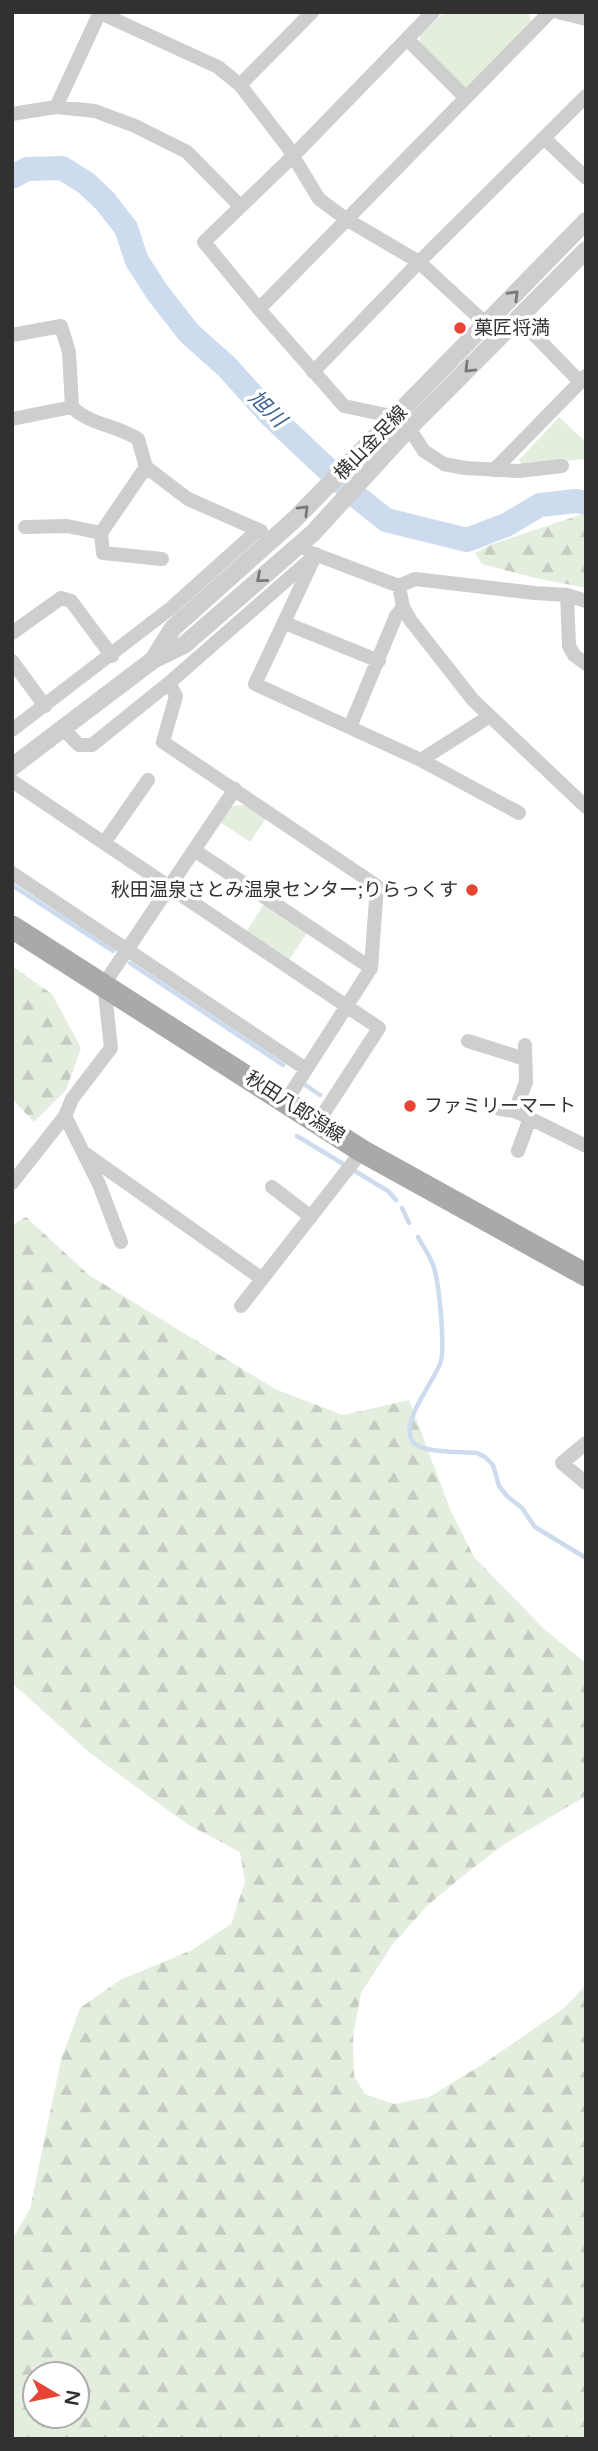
<svg xmlns="http://www.w3.org/2000/svg" width="598" height="2451" font-family="'Varela Round','Noto Sans JP',sans-serif">
<style>
.forest{fill:url(#forest-firs);fill-rule:evenodd}
.green{fill:#e4eedf}
.lines{fill:none;stroke-linecap:round;stroke-linejoin:round}
.stream{stroke:#ccdbed;stroke-width:4.5}
.river{stroke:#ccdbed;stroke-width:24}
.minor{stroke:#cecece;stroke-width:14}
.tertiary{stroke:#cecece;stroke-width:18}
.primary{stroke:#a9a9a9;stroke-width:23}
.oneway{stroke:#787878}
.poi-dot{fill:#e74434;stroke:#fff;stroke-width:2.5}
.labels{text-anchor:middle;dominant-baseline:central;stroke-width:7;stroke-linejoin:round;paint-order:stroke}
.poi-label{font-size:19px;fill:#313131;stroke:#fff;text-anchor:start}
.street-label{font-size:19px;fill:#313131;stroke:#fff}
.water-label{font-size:21px;font-style:italic;fill:#3d6494;stroke:#fff}
</style>
<defs>
<pattern id="forest-firs" width="22" height="20" patternUnits="userSpaceOnUse" patternTransform="scale(1.75)"><rect width="22" height="20" fill="#e4eedf"/><path d="M5 1l3.5 6h-7zM16 11l3.5 6h-7z" fill="#c4cdc0"/></pattern>
</defs>
<rect width="100%" height="100%" fill="#fff"/>
<path class="forest" d="M 586,513 L 586,588 L 535,578 L 482,564 L 475,553 L 490,545 Z
M 12,966 L 52,994 L 81,1048 L 66,1090 L 34,1122 L 12,1099 Z
M 26,1217 L 89,1275 L 275,1389 L 343,1415 L 409,1400 L 450,1509 L 474,1557 L 544,1629 L 586,1663 L 586,1796 L 503,1845 L 464,1875 L 429,1904 L 392,1945 L 361,1993 L 353,2036 L 354,2076 L 365,2094 L 394,2104 L 429,2097 L 480,2066 L 563,2009 L 586,1985 L 586,2439 L 12,2439 L 12,2239 L 30,2209 L 61,2060 L 80,2008 L 120,1980 L 192,1950 L 231,1924 L 245,1882 L 240,1852 L 187,1824 L 90,1753 L 12,1683 L 12,1225 ZM 35,2374 L 77,2374 L 77,2416 L 35,2416 Z"/>
<path class="green" d="M 444,12 L 523,12 L 529,13 L 531,22 L 468,87 L 463,87 L 419,43 L 420,35 Z
M 559,417 L 586,442 L 586,459 L 522,465 L 519,460 Z
M 245,805 L 266,818 L 250,842 L 220,822 L 231,806 Z
M 264,904 L 307,933 L 289,960 L 246,932 Z"/>
<g class="lines">
<path class="stream" d="M 12,885 L 113,951
M 130,963 L 283,1065
M 304,1084 L 320,1095
M 297,1136 L 388,1191 L 396,1200
M 402,1208 L 409,1223
M 418,1237 C 423,1246 430,1256 433,1265 C 439,1279 445,1347 441,1361 C 435,1382 397,1423 414,1443 C 423,1453 463,1452 477,1453 L 485,1457 L 493,1465 L 499,1486 L 507,1496 L 522,1508 L 535,1527 L 586,1558"/>
<path class="river" d="M 12,177 L 27,169 L 62,168 L 86,183 L 105,201 L 126,228 L 137,261 L 157,292 L 189,333 L 227,367 L 271,416 L 356,496 L 386,520 L 467,540 L 506,525 L 540,505 L 576,501 L 586,503"/>
<path class="minor" d="M 98,12 L 218,67 L 240,85 L 287,146 L 319,199 L 346,219 L 419,262 L 486,324
M 433,12 L 293,156 L 204,242 L 259,309 L 344,406 L 396,417 L 409,428 L 424,451 L 444,464 L 465,468 L 519,471 L 562,466
M 558,12 L 586,19
M 407,39 L 466,98
M 240,85 L 312,12
M 56,107 L 100,12
M 12,114 L 56,107 L 95,111 L 135,126 L 187,152 L 240,206
M 544,138 L 586,178
M 259,309 L 550,12
M 518,318 L 580,382
M 12,335 L 61,326 L 69,352 L 72,407 C 90,425 117,425 138,439 L 146,467 L 188,499 L 261,531
M 313,372 L 424,257 L 586,96
M 12,419 L 72,407
M 146,467 L 101,533 L 103,553 L 162,559
M 494,470 L 586,376
M 25,527 L 67,526 L 101,533
M 309,552 L 399,586 L 415,579 L 535,593 L 567,595 L 586,601
M 316,554 L 255,684 L 421,760 L 519,813
M 399,586 L 403,607 L 411,621 L 473,700 L 586,807
M 567,595 L 569,646 L 574,655 L 586,664
M 285,623 L 379,661
M 12,633 L 61,598 L 71,601 L 112,656
M 12,661 L 45,706
M 169,683 L 176,696 L 163,742 L 377,886 L 371,968 L 286,1101
M 350,727 L 396,616 L 403,607
M 63,729 L 79,745 L 92,745 L 169,683 L 312,558
M 12,730 L 171,608 L 258,530
M 421,760 L 490,716
M 12,781 L 379,1028 L 318,1122
M 104,843 L 148,780
M 194,850 L 371,968
M 12,873 L 306,1069
M 468,1041 L 525,1059
M 500,1109 L 515,1111 L 586,1146
M 515,1111 L 526,1082 L 525,1045
M 65,1116 L 99,1184 L 121,1242
M 518,1151 L 530,1118
M 83,1152 L 261,1278
M 12,1183 L 65,1116 L 72,1099 L 111,1048 L 104,984 L 235,789
M 272,1187 L 311,1217
M 241,1306 L 362,1151
M 586,1443 L 562,1463 L 586,1483"/>
<path class="tertiary" d="M 586,221 L 295,519 L 173,628 L 153,660 L 184,645 L 313,533 L 409,428 L 586,250
M 12,767 L 153,660"/>
<path class="primary" d="M 12,927 L 362,1151 L 586,1275"/>
</g>
<defs><path id="oneway-chevron" d="M-2-3.5L2.5 0L-2 3.5" fill="none" stroke-width="1.6" stroke-linecap="round" stroke-linejoin="round" transform="scale(1.75)"/></defs>
<g class="oneway">
<use href="#oneway-chevron" transform="translate(514 295) rotate(-46)"/>
<use href="#oneway-chevron" transform="translate(469 368) rotate(135)"/>
<use href="#oneway-chevron" transform="translate(304 510) rotate(-45)"/>
<use href="#oneway-chevron" transform="translate(261 578) rotate(139)"/>
</g>
<g class="poi-dot">
<circle cx="460" cy="328" r="7"/>
<circle cx="472" cy="890" r="7"/>
<circle cx="410" cy="1106" r="7"/>
</g>
<g class="labels">
<g class="poi-label">
<text x="474" y="328">菓匠将満</text>
<text x="458" y="890" text-anchor="end">秋田温泉さとみ温泉センター;りらっくす</text>
<text x="424" y="1106">ファミリーマート</text>
</g>
<g class="street-label">
<text transform="translate(371 443) rotate(-46)">横山金足線</text>
<text transform="translate(295 1107) rotate(33)">秋田八郎潟線</text>
</g>
<g class="water-label">
<text transform="translate(267 409) rotate(44)">旭川</text>
</g>
</g>
<rect width="598" height="2451" fill="none" stroke="#313131" stroke-width="28"/>
<g transform="translate(56 2395) rotate(100)"><circle r="33" fill="#ffffff" stroke="#adadad" stroke-width="2"/>
<path d="M0-5L12 26L0 18L-12 26Z" fill="#e74434"/>
<text y="-10" font-size="19" font-weight="bold" text-anchor="middle" fill="#313131">N</text>
</g>
</svg>
